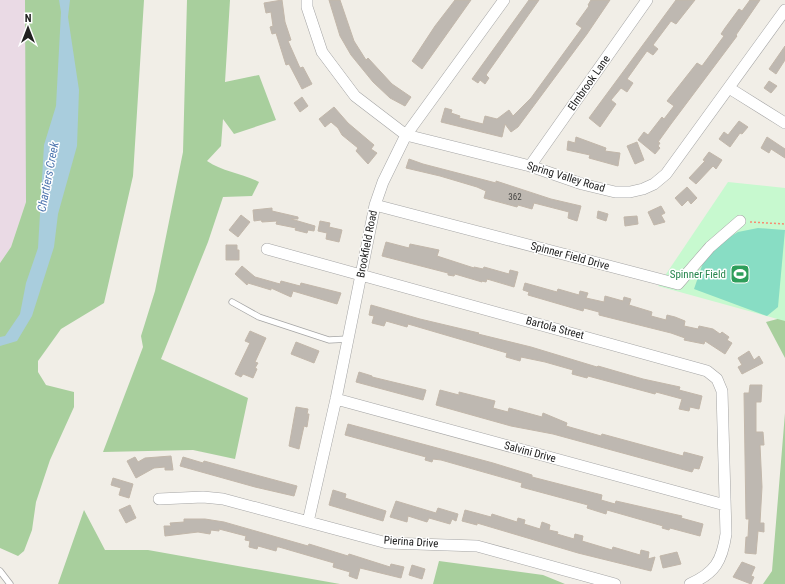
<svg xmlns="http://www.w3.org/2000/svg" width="785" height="584" font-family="'Roboto Condensed',sans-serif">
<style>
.industrial{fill:#eadae5}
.forest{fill:#a8cf9d}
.park{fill:#c7f9cf}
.pitch{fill:#88ddc4}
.water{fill:#a9cddd}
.building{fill:#beb8b1;stroke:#c2b7aa}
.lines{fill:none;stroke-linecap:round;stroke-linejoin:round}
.lane-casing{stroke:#a5a5a5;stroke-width:7}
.street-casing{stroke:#a5a5a5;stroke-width:12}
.path{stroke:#f78c72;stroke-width:1.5;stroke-dasharray:2 2;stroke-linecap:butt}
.lane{stroke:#fff;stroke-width:5.5}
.street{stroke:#fff;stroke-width:11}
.labels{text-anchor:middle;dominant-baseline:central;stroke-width:3;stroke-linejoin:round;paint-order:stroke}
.number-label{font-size:9px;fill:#484745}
.street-label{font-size:11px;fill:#212121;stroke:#fff}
.leisure-label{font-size:11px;fill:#27864d;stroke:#fff;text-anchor:end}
.water-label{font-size:12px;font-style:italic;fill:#4e76af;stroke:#fff}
</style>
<rect width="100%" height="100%" fill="#f1eee7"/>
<path class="industrial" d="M 0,0 L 30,0 L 26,202 L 11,247 L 0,263 Z"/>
<path class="forest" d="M 25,0 L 144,0 L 133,176 L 104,303 L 61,329 L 38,361 L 38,372 L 46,385 L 74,392 L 74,407 L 50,460 L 36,502 L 32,530 L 24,551 L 18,556 L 0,548 L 0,263 L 11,247 L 26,202 Z
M 187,0 L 230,0 L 225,82 L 259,75 L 276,120 L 234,134 L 223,119 L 221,146 L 207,161 C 223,172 242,173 259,182 L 252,196 L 223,197 L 208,242 L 161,359 L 248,398 L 235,459 L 193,450 L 103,452 L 143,347 L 141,336 L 155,291 L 183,152 Z
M 785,317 L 785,358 L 766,322 Z
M 785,413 L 785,584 L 763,584 L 772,571 Z
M 84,510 L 105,550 L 148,550 L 340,584 L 58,584 Z
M 439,561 L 543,575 L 565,584 L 433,584 Z"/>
<path class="park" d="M 728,182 L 785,188 L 785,321 L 658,286 Z"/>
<path class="pitch" d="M 758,228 L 785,230 L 778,307 L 767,316 L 694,289 L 704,260 L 720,243 L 738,232 Z"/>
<path class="water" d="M 59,0 L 70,0 L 68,17 L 79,90 L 77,146 L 58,214 L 54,247 L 32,316 L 17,341 L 0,346 L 0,337 L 5,336 L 20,314 L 26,283 L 38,248 L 44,145 L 56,106 L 61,12 Z"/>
<path class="building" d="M 282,0 L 285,22 L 291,40 L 288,41 L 300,68 L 303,67 L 312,84 L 302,89 L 289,64 L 286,65 L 276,33 L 272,34 L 270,27 L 273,26 L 271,12 L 266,13 L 264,3 Z
M 329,0 L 340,0 L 354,41 L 366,60 L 368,58 L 392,84 L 411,97 L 405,106 L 390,98 L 373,82 L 351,55 L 340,36 Z
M 455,0 L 471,0 L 422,69 L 412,61 L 435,26 Z
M 529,0 L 539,0 L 486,75 L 489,78 L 485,84 L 480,80 L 478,83 L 472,79 Z
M 591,0 L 610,0 L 587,34 L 518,127 L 511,132 L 505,124 L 502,137 L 441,122 L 445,108 L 452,110 L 451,113 L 460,116 L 459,118 L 483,124 L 485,116 L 497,119 L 509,110 L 513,116 L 531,98 L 582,28 L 576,24 L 589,6 L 588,5 Z
M 676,0 L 695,0 L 676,24 L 671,21 L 653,45 L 658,49 L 653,55 L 647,51 L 627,79 L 633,83 L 627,92 L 621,88 L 611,100 L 616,104 L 600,127 L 589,118 Z
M 750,0 L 760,0 L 736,35 L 737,36 L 671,124 L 658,142 L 660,143 L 658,146 L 660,148 L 655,154 L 638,140 L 644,132 L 648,135 L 662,117 L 664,119 L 674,106 L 667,101 L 697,63 L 702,66 L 724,36 L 721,34 L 725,28 L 739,9 L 742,11 Z
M 785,46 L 785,60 L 776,74 L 769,69 Z
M 769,81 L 777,86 L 771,93 L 764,88 Z
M 302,97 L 308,106 L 300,112 L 294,103 Z
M 334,107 L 348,123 L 374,145 L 371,149 L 377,153 L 368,164 L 356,151 L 358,148 L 342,135 L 338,128 L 331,122 L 325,127 L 319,119 Z
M 739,121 L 748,127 L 742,134 L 740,133 L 730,147 L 719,139 L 724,132 L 728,135 Z
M 576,137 L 606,148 L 605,151 L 620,153 L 618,166 L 589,158 L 590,155 L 567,150 L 568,141 L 575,143 Z
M 767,137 L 785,149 L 785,158 L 771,149 L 769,153 L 761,148 Z
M 637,142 L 644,160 L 635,164 L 627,146 Z
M 709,152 L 722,160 L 716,169 L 713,166 L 696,184 L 689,178 L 705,161 L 703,160 Z
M 409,159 L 423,164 L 496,183 L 496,181 L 551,199 L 581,206 L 577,221 L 568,218 L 569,212 L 538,204 L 534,203 L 532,209 L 518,205 L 517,207 L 484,198 L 486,191 L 477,187 L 440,176 L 406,168 Z
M 687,187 L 697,198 L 691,204 L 688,200 L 682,206 L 675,198 Z
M 661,206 L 665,213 L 661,215 L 665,222 L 654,225 L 648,212 Z
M 272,208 L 272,211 L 298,217 L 298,219 L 291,219 L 315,226 L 314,231 L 308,230 L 307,233 L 295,230 L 296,228 L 276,224 L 277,221 L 262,222 L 261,220 L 254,221 L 253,210 Z
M 598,211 L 608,214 L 606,221 L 597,218 Z
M 241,215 L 250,222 L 238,237 L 229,230 Z
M 637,216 L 638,224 L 625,226 L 624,217 Z
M 320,221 L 330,223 L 329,227 L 342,230 L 339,242 L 326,239 L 327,233 L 318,231 Z
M 386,242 L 409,248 L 410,244 L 439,250 L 437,256 L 474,268 L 474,267 L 483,269 L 484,267 L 509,274 L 510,270 L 518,272 L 514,287 L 487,279 L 486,282 L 482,281 L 482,282 L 455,274 L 454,276 L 448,275 L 448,273 L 382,256 Z
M 226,245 L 237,245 L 237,250 L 239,250 L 239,260 L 226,260 Z
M 242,266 L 255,277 L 280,284 L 281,281 L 300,286 L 301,283 L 341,293 L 337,304 L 293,291 L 291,297 L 271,288 L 271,290 L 248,283 L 247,285 L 235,274 Z
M 525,283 L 557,292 L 558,289 L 579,295 L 580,291 L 588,293 L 586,298 L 604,302 L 605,296 L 623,301 L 624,297 L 631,299 L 629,305 L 652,312 L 651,316 L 666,320 L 667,315 L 675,317 L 685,321 L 684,326 L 698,329 L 699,326 L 713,329 L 720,334 L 722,332 L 729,337 L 727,340 L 732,343 L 725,354 L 705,341 L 704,344 L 684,340 L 685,338 L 671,333 L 599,315 L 599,312 L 584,308 L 583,311 L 528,295 L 529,292 L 523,290 Z
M 371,305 L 420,319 L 479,333 L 478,334 L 531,347 L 597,367 L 598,366 L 643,379 L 680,387 L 679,390 L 702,396 L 699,409 L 690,407 L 689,411 L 679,409 L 682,399 L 656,392 L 655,394 L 588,376 L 587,378 L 572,374 L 573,370 L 545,362 L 521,357 L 520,361 L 506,357 L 507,353 L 408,324 L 407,327 L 386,321 L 384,326 L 372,323 L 374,316 L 369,315 Z
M 250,331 L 266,338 L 255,362 L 258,363 L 255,368 L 257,369 L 253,378 L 243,374 L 241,377 L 235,374 L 250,343 L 245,341 Z
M 296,342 L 319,351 L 314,363 L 291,354 Z
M 749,351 L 754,360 L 759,356 L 763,363 L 742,374 L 738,367 L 742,365 L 738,358 Z
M 359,372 L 372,376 L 372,377 L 426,390 L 423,400 L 356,382 Z
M 750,385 L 762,385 L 761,402 L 756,402 L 756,432 L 763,432 L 764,445 L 760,445 L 762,487 L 760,523 L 764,523 L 764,532 L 758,531 L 756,554 L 745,553 L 746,537 L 748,537 L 749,519 L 746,519 L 744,393 L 749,393 Z
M 440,390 L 459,395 L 459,392 L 495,401 L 493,408 L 508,412 L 509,408 L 542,417 L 543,413 L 567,423 L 566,426 L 601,436 L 602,434 L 683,456 L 684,452 L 703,457 L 699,469 L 694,468 L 692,472 L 553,434 L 511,426 L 436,405 Z
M 296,407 L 308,409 L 307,414 L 309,414 L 307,427 L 304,426 L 299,449 L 289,446 Z
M 348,424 L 493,463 L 532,475 L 532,477 L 602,495 L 601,500 L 615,504 L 616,501 L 682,516 L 681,518 L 703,524 L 700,536 L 670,528 L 669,530 L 662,528 L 663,526 L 607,510 L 606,514 L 587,508 L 588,505 L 521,487 L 522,483 L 441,460 L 433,459 L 432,462 L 425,460 L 426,457 L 345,435 Z
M 171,456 L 173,470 L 165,470 L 165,467 L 154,468 L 136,478 L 127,461 L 135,457 L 138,462 L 145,458 Z
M 183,457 L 203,463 L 204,461 L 297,486 L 294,496 L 255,487 L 180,466 Z
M 113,478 L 133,484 L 129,498 L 119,495 L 121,488 L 111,485 Z
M 333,490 L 346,494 L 345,498 L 386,511 L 383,521 L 329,505 Z
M 396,501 L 436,513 L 438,508 L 458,514 L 456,521 L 452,519 L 450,524 L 429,518 L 427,522 L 408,516 L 407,522 L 390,517 Z
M 130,505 L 136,518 L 126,523 L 119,510 Z
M 465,510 L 491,517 L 492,514 L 517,522 L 518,518 L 525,520 L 524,524 L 540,529 L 542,522 L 550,525 L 549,530 L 558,532 L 557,534 L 574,539 L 575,534 L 583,536 L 582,541 L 612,550 L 613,547 L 640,555 L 641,550 L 649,552 L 648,559 L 655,557 L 651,571 L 578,553 L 477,523 L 477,525 L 462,521 Z
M 184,519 L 205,519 L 224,522 L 308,546 L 309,544 L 348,556 L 349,554 L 390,567 L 391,564 L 404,567 L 401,578 L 360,568 L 357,579 L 349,576 L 350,572 L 333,567 L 334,563 L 279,547 L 277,547 L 276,551 L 258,546 L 257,549 L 249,547 L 250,541 L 245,540 L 246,536 L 219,529 L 219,531 L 211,530 L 210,534 L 198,532 L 165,536 L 164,526 L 171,526 L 170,523 L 184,522 Z
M 677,552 L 681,564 L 663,568 L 660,556 Z
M 742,562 L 755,567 L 751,576 L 754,577 L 751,584 L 733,577 Z
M 412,565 L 425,569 L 422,579 L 409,575 Z"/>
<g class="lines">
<defs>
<path id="lane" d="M 232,302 L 259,317 L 329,340 L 348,339
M 0,571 L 10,584"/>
<path id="street" d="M 307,0 L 307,7 L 322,52 L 355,96 L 406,135 L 530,166 L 582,184 L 615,192 L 630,192 L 643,189 L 654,184 L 666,174 L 785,10
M 729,88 L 785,123
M 530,166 L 647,0
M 375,205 L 678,284 L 710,247 L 740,221
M 267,249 L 707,371 L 717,379 L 722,391 L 726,534 C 722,561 715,573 690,584
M 336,399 L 725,505
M 159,499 L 203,497 L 223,499 L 387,543 L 477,546 L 615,584
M 308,522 L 336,399 L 375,205 L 383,182 L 406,135 L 504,0"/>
</defs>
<use href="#lane" class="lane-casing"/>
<use href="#street" class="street-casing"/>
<path class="path" d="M 750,222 L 785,224"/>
<use href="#lane" class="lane"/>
<use href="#street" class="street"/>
</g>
<defs>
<symbol id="stadium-square" viewBox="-11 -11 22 22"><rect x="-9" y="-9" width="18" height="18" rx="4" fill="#2e9e5b" stroke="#fff"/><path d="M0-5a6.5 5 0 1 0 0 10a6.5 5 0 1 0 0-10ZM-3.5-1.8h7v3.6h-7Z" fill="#fff"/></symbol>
</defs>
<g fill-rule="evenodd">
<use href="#stadium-square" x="729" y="263" width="22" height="22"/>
</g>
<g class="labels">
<g class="number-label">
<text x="515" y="197">362</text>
</g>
<g class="street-label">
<text transform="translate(589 83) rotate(-55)">Elmbrook Lane</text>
<text transform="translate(566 177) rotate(17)">Spring Valley Road</text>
<text transform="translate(367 244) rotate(-79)">Brookfield Road</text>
<text transform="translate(570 256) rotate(15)">Spinner Field Drive</text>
<text transform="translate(555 328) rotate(15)">Bartola Street</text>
<text transform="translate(530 452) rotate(15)">Salvini Drive</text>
<text transform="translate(411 542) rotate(4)">Pierina Drive</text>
</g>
<g class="leisure-label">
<text x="726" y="274">Spinner Field</text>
</g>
<g class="water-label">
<text transform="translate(48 177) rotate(-79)">Chartiers Creek</text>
</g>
</g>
<g transform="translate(28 28)" stroke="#ffffff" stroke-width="3" paint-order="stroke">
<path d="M0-3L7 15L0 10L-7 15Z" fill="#212121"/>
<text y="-6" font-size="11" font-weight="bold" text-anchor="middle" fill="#212121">N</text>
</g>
</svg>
